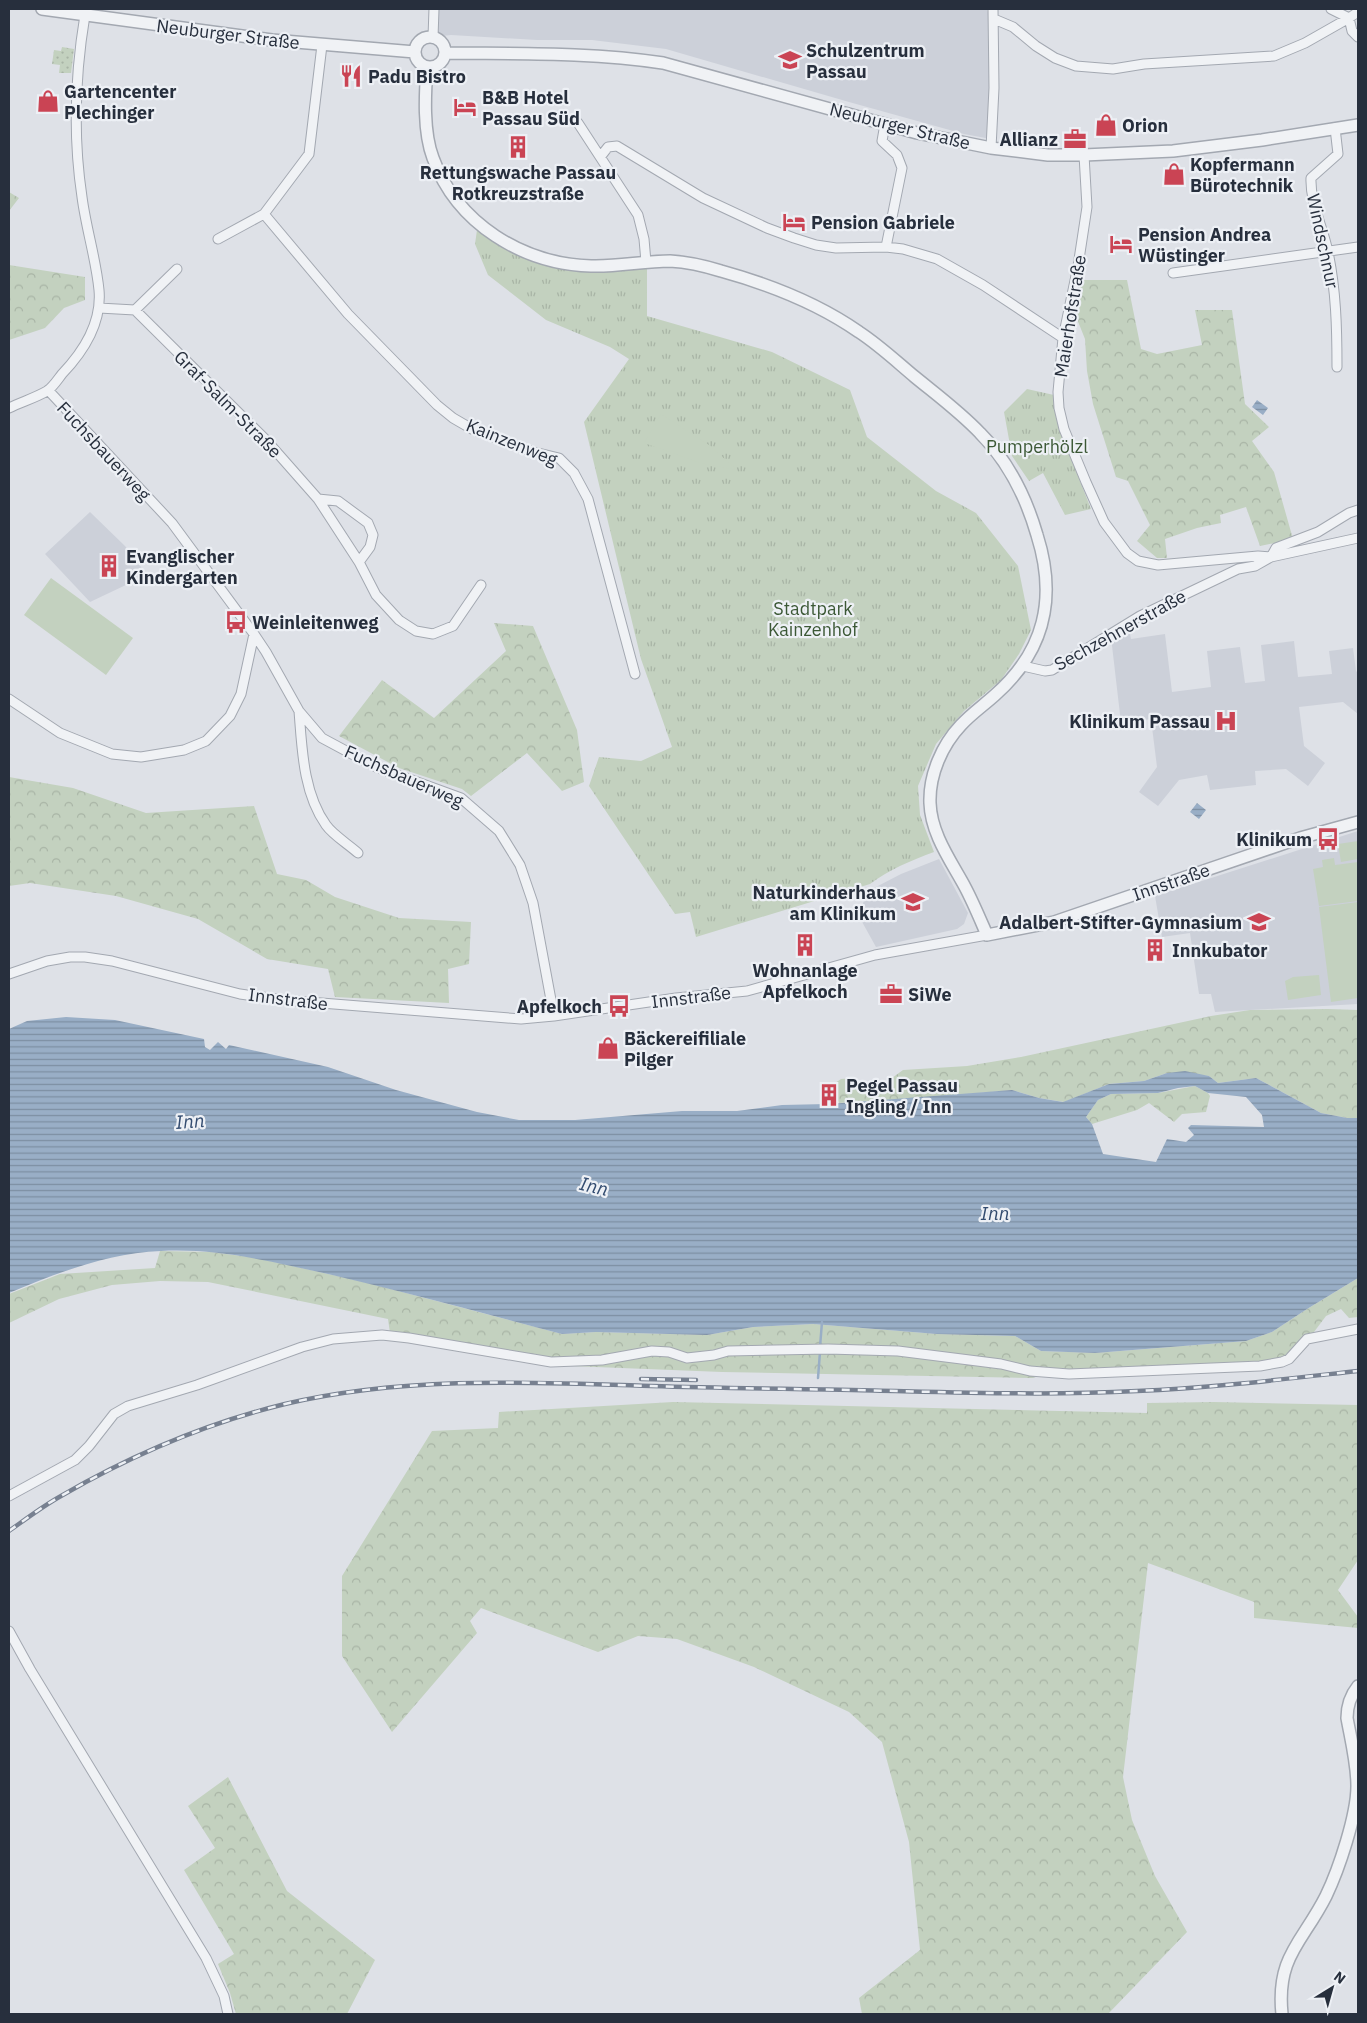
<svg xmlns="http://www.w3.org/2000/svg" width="1367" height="2023" font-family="'IBM Plex Sans',sans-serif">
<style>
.built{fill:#ccd0d9}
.grass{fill:url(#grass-dots)}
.forest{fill:url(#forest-crowns)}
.park{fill:url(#park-tufts)}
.pitch{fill:#c3d1bf}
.water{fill:url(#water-rules);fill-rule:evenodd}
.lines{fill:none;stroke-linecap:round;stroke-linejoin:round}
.stream{stroke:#99aec6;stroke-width:2.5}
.minor-casing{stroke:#a3a8b1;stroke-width:11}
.tertiary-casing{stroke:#a3a8b1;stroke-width:14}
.minor{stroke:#f0f2f5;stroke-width:9}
.tertiary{stroke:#f0f2f5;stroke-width:11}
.rail-casing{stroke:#778090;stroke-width:4.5}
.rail{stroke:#edf0f5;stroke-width:2.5;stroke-dasharray:8;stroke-linecap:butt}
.labels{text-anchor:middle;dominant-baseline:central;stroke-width:4.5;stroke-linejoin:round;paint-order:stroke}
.street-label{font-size:18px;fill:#272f3d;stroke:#edf0f5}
.poi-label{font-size:18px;font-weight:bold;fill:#272f3d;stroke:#edf0f5;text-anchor:start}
.park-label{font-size:18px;fill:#3b5835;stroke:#edf0f5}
.water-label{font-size:19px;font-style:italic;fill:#334c70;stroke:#edf0f5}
</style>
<defs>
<pattern id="grass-dots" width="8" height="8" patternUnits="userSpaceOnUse" patternTransform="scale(1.25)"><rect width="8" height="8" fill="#c3d1bf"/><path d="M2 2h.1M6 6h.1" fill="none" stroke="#a8b4a5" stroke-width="1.8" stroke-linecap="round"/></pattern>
<pattern id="forest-crowns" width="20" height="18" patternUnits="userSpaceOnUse" patternTransform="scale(1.25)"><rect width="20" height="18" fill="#c3d1bf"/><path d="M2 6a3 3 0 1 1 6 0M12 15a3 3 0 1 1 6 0" fill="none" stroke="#a8b4a5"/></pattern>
<pattern id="park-tufts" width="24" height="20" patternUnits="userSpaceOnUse" patternTransform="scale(1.25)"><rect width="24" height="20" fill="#c3d1bf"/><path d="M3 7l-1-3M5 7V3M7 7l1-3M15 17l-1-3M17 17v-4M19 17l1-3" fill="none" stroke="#a8b4a5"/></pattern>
<pattern id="water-rules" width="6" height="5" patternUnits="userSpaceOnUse" patternTransform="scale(1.25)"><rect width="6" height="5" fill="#99aec6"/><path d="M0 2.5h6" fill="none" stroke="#7d8ea2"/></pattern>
</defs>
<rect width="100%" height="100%" fill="#dee1e7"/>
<path class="built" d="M 433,9 L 987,9 L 993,31 L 991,139 L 964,134 L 849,102 L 666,49 L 592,40 L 537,40 L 451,35 L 433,37 Z
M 90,512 L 125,546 L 147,575 L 90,602 L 45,554 Z
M 1130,634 L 1131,639 L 1165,634 L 1172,692 L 1211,687 L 1207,651 L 1240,647 L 1245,683 L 1265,681 L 1261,645 L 1294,641 L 1298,677 L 1332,674 L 1329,651 L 1353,648 L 1356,671 L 1358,673 L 1358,714 L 1343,702 L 1299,707 L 1304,746 L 1325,763 L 1308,786 L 1286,769 L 1255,771 L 1256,785 L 1210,790 L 1207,775 L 1179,780 L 1158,806 L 1139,792 L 1157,767 L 1151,719 L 1121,723 L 1111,637 Z
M 1358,831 L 1358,1004 L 1215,1012 L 1211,994 L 1199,994 L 1190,933 L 1162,937 L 1155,896 Z
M 939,859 L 968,913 L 964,924 L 957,929 L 876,947 L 856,911 L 862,907 L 866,894 L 876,887 L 901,874 Z"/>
<path class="grass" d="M 62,47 L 74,49 L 71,73 L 59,73 L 60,65 L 52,64 L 54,50 L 61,51 Z"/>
<path class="forest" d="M 9,192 L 19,198 L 9,211 Z
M 9,265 L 85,277 L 85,300 L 64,308 L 45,328 L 9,340 Z
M 1081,280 L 1127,280 L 1141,349 L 1157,354 L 1202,345 L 1195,310 L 1232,310 L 1245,404 L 1269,427 L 1252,441 L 1274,472 L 1293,539 L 1260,546 L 1246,507 L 1220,515 L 1221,523 L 1197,528 L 1165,539 L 1167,558 L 1157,558 L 1137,541 L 1150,525 L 1128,481 L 1116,477 L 1093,404 L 1087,371 L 1085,339 L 1075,314 Z
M 494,623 L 533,626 L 577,730 L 584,782 L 562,791 L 527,753 L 471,796 L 462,789 L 399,768 L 339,736 L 382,680 L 434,718 L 506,651 Z
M 9,777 L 73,788 L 146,813 L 254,806 L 277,874 L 306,880 L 335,897 L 399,918 L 471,922 L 469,964 L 448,969 L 449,1003 L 335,997 L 328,969 L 267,959 L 198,919 L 116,896 L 30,883 L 9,886 Z
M 1328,1009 L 1358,1010 L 1358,1118 L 1347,1118 L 1321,1113 L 1256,1078 L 1218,1083 L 1209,1076 L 1167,1073 L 1144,1081 L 1109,1084 L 1064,1102 L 1039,1098 L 1012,1090 L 924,1098 L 839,1103 L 832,1085 L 841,1079 L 854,1078 L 852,1088 L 885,1083 L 903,1070 L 967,1066 L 1021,1057 L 1211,1016 L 1250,1010 Z
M 1195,1086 L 1208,1093 L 1210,1096 L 1206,1112 L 1182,1114 L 1174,1122 L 1149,1103 L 1137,1110 L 1092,1124 L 1086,1117 L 1098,1100 L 1111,1094 L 1158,1093 Z
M 160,1251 L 210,1252 L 257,1258 L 364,1282 L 562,1334 L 596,1332 L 707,1335 L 753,1327 L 813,1324 L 937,1334 L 1015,1336 L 1041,1351 L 1095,1353 L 1246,1341 L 1272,1332 L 1307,1309 L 1358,1278 L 1358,1317 L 1349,1318 L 1341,1309 L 1326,1316 L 1314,1332 L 1284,1359 L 1259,1362 L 1060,1371 L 1032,1378 L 722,1372 L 545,1365 L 390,1333 L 388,1319 L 208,1282 L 160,1281 L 112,1285 L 59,1299 L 9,1323 L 9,1294 L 60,1274 L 155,1268 Z
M 673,1402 L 1147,1413 L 1147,1403 L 1214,1402 L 1358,1405 L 1358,1560 L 1338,1590 L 1358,1617 L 1358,1628 L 1254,1618 L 1254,1602 L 1148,1563 L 1123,1777 L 1132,1820 L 1155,1876 L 1187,1932 L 1108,2014 L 862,2014 L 859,1998 L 920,1950 L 909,1842 L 882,1742 L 849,1712 L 754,1667 L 677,1639 L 638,1636 L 598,1652 L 481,1608 L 470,1621 L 477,1633 L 392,1732 L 342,1656 L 342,1576 L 432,1431 L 498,1428 L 499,1412 Z
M 228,1777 L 287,1891 L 375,1960 L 347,2014 L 236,2014 L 230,1993 L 218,1964 L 234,1954 L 184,1870 L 215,1848 L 188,1806 Z"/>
<path class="park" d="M 478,223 L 551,262 L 647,263 L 647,316 L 772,352 L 850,390 L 867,437 L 936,491 L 976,513 L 1018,566 L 1031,630 L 1019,654 L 1001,680 L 964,711 L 936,744 L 918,786 L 920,815 L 934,852 C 910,861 890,869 870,884 L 696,937 L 690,912 L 675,914 L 589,786 L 599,757 L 641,761 L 672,747 L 641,659 L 584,422 L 629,359 L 610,347 L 546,320 L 488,275 L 475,244 Z
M 1027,389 L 1054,395 L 1060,430 L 1091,509 L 1065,515 L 1043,473 L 1029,481 L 1012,456 L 1004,412 Z"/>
<path class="pitch" d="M 661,414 L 709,445 L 737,470 L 700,463 L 644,443 Z
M 51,578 L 133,638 L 106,675 L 24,615 Z
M 1358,841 L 1358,859 L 1341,862 L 1338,844 Z
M 1334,858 L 1335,865 L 1358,862 L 1358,901 L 1319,906 L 1313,869 L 1323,867 L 1322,860 Z
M 1358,902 L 1358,998 L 1331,1002 L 1319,907 Z
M 1319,975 L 1321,995 L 1288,1000 L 1285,981 L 1293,977 Z"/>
<path class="water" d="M 1257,400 L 1268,408 L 1263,415 L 1252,407 Z
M 1197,803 L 1206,810 L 1199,819 L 1190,812 Z
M 66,1017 L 115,1020 L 204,1039 L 205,1047 L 210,1050 L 218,1042 L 226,1049 L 229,1045 L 328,1067 L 396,1090 L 477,1112 L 519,1120 L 575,1120 L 682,1111 L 737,1111 L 782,1105 L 829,1104 L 1012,1090 L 1039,1098 L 1063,1102 L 1109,1084 L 1144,1081 L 1167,1073 L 1185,1071 L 1209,1076 L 1218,1083 L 1256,1078 L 1321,1113 L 1347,1118 L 1358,1118 L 1358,1278 L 1307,1309 L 1272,1332 L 1246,1341 L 1095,1353 L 1041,1351 L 1015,1336 L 937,1334 L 813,1324 L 753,1327 L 707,1335 L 596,1332 L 562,1334 C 485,1314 407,1292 328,1274 C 273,1262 218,1248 161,1251 C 108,1253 57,1273 9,1293 L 9,1029 L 27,1021 ZM 1195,1086 L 1208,1093 L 1246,1097 L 1262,1115 L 1264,1127 L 1191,1125 L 1188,1128 L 1194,1135 L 1186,1142 L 1167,1139 L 1156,1162 L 1103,1154 L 1092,1124 L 1086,1117 L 1098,1100 L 1111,1094 L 1158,1093 L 1178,1088 Z"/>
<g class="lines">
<path class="stream" d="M 820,1347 L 822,1322
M 818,1378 L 820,1352"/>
<defs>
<path id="minor" d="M 1331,9 L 1349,18 L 1358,12
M 994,19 L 1013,27 L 1036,46 L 1055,58 L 1076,66 L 1113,69 L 1144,64 L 1274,56 L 1305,43 L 1349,18 L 1352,31 L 1358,37
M 433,37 L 434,9
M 578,123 L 638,215 L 644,239 L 646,262
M 885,124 L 882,141 L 897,155 L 902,168 L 886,247
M 1335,128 L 1338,154 L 1311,178 C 1310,203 1323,227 1328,252 C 1336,290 1337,328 1337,367
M 991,148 L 994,88 L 993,9
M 1084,155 L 1087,207 L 1078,266 L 1063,338 L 1058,392 L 1059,408 L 1064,429 L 1086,482 L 1104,522 L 1127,553 L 1138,561 L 1158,565 L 1258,556 L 1271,557 L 1276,548 L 1318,532 L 1349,513 L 1358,510
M 601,156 L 608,147 L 617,146 L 703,198 L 767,228 L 794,238 L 816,245 L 836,248 L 886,247 L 903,249 L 937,259 L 983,285 L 1063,338
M 264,214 L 348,314 L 437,405 L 453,418 L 472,429 L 530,451 L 559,458 L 574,473 L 588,499 L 635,674
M 218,239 L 264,214 L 309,154 L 322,45
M 1173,273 L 1358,247
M 99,308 L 135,310 L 266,440 L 318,499 L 359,562 L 376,595 L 399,620 L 416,631 L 433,634 L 453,626 L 481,585
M 135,310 L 177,269
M 48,390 L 172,523 L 254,634 L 266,652 L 299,711 L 322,738 L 376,767 L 461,798 L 499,831 L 520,865 L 533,903 L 554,1016
M 9,408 C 21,402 35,398 47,391 C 53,387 58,379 62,374 C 84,351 102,323 99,290 C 96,259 86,228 82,197 C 73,137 75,75 85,15
M 318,499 L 338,501 L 368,523 L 373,535 L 370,547 L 359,562
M 1023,666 L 1045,671 L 1052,670 L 1140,616 L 1238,569 L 1255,566 L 1271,557 L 1358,538
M 9,699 L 60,733 L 112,754 L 141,757 L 184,750 L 206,741 L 230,716 L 241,694 L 254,634
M 299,711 C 302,748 303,793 326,825 C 333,835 348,844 358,853
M 9,974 L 47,961 L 70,957 L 85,957 L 112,961 L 240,994 L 284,1000 L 521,1019 L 554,1016 L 676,998 L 747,991 L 875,955 L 987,935
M 9,1496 L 75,1460 L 89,1446 L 114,1414 L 128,1406 L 197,1385 L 302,1347 L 333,1339 L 382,1335 L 409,1338 L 551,1362 L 602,1360 L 652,1351 L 669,1352 L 687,1358 L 714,1355 L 728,1351 L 828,1349 L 898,1351 L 1001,1364 L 1030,1371 L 1069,1374 L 1260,1366 L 1282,1362 L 1289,1359 L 1307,1339 L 1358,1329
M 9,1631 L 30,1669 L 206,1958 L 224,1996 L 228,2014"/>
<path id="tertiary" d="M 42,9 L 272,40 L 415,52
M415 52a15 15 0 1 1 30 0a15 15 0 1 1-30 0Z
M 445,53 C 517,54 591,52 663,63 L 917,133 L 991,148 L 1048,155 L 1084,155 L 1173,151 L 1262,140 L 1358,125
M 427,67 C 425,94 423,132 433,158 C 457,224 523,264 591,266 C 618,267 643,261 670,261 C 687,262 705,266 721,271 C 768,284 819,304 859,332 C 879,345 897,362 915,377 C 937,395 960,412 980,433 C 1008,461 1026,497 1037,535 C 1057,598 1045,651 995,695 C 984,705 971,714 961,725 C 942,745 929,775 930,803 C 931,834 951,861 965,887 C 973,902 980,919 987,935 L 1054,922 L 1300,838 L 1358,822
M 1282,2014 C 1276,1956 1303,1942 1326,1896 C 1339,1869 1357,1815 1357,1786 C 1357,1763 1351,1740 1347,1718 C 1347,1705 1350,1696 1358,1686"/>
</defs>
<use href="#minor" class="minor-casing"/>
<use href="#tertiary" class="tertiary-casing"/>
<use href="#minor" class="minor"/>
<use href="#tertiary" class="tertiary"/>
<defs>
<path id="rail" d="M 641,1379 L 696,1380
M 9,1531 C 26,1519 43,1506 61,1496 C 130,1456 207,1423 285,1404 C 405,1376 528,1382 651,1386 C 718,1388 785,1389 852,1390 C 947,1392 1042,1396 1137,1391 C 1211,1388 1285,1379 1358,1371"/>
</defs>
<use href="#rail" class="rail-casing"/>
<use href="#rail" class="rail"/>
</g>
<defs>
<symbol id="school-bare" viewBox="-9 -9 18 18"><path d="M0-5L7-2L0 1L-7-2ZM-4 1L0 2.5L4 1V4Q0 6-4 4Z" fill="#ca4454" stroke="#edf0f5" stroke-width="2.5" paint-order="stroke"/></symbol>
<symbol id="restaurant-bare" viewBox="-9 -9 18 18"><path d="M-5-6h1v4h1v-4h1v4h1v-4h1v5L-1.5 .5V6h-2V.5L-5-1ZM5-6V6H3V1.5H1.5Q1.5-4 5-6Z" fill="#ca4454" stroke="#edf0f5" stroke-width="2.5" paint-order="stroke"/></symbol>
<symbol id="shop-bare" viewBox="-9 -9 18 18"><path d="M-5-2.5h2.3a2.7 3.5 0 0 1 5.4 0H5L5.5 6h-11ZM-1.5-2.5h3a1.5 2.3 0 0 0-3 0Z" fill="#ca4454" stroke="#edf0f5" stroke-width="2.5" paint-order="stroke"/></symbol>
<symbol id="hotel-bare" viewBox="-9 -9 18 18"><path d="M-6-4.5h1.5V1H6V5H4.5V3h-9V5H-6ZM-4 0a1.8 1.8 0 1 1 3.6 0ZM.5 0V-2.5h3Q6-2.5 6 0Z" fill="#ca4454" stroke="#edf0f5" stroke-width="2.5" paint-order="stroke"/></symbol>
<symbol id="office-bare" viewBox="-9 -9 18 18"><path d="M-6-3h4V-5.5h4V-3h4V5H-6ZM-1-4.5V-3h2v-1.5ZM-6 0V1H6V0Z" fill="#ca4454" stroke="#edf0f5" stroke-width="2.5" paint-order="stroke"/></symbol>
<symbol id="building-bare" viewBox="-9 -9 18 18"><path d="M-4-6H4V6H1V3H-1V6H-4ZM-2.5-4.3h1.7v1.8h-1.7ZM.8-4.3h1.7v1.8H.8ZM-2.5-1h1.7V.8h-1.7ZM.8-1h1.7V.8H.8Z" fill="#ca4454" stroke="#edf0f5" stroke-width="2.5" paint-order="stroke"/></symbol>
<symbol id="bus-bare" viewBox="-9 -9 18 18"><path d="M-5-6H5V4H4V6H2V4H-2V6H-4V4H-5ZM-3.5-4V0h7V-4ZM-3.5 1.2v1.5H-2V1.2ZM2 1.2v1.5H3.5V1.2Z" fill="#ca4454" stroke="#edf0f5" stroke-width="2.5" paint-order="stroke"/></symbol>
<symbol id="hospital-bare" viewBox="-9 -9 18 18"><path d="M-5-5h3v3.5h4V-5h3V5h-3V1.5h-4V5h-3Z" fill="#ca4454" stroke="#edf0f5" stroke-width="2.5" paint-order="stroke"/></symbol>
</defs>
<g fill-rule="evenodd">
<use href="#school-bare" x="774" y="44" width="32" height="32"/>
<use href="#restaurant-bare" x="335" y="60" width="32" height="32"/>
<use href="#shop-bare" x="32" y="85" width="32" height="32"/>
<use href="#hotel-bare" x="449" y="91" width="32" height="32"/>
<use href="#shop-bare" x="1090" y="109" width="32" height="32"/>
<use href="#office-bare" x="1059" y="123" width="32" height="32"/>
<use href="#building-bare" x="502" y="131" width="32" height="32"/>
<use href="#shop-bare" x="1158" y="158" width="32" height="32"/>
<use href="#hotel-bare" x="778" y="206" width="32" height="32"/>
<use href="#hotel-bare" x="1105" y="228" width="32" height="32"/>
<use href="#building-bare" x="93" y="550" width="32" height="32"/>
<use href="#bus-bare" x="220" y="606" width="32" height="32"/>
<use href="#hospital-bare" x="1210" y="705" width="32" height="32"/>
<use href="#bus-bare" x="1312" y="823" width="32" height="32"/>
<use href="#school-bare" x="897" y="886" width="32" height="32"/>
<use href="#school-bare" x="1243" y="906" width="32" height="32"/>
<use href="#building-bare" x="789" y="929" width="32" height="32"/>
<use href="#building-bare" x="1139" y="934" width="32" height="32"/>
<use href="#office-bare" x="875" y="978" width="32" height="32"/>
<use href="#bus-bare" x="603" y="990" width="32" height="32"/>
<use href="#shop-bare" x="592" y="1032" width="32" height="32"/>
<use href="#building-bare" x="813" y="1079" width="32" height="32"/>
</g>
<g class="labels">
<g class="street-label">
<text transform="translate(228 34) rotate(7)">Neuburger Straße</text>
<text transform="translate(900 126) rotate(14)">Neuburger Straße</text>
<text transform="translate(1323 241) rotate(78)">Windschnur</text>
<text transform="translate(1070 316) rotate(-81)">Maierhofstraße</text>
<text transform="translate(228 404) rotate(45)">Graf-Salm-Straße</text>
<text transform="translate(512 442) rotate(22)">Kainzenweg</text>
<text transform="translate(104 451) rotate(47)">Fuchsbauerweg</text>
<text transform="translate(1120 630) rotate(-29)">Sechzehnerstraße</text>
<text transform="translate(404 776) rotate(24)">Fuchsbauerweg</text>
<text transform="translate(1171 882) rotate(-19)">Innstraße</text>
<text transform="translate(691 997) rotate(-7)">Innstraße</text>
<text transform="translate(288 999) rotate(7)">Innstraße</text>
</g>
<g class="poi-label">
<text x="806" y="50">Schulzentrum<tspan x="806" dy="21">Passau</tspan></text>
<text x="368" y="76">Padu Bistro</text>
<text x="64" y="91">Gartencenter<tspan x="64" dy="21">Plechinger</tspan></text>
<text x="482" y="97">B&amp;B Hotel<tspan x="482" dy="21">Passau Süd</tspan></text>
<text x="1122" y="125">Orion</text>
<text x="1058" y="139" text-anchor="end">Allianz</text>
<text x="1190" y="164">Kopfermann<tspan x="1190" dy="21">Bürotechnik</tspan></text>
<text x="518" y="172" text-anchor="middle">Rettungswache Passau<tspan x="518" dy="21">Rotkreuzstraße</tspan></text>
<text x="811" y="222">Pension Gabriele</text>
<text x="1138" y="234">Pension Andrea<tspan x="1138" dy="21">Wüstinger</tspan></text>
<text x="126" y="556">Evanglischer<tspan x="126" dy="21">Kindergarten</tspan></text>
<text x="252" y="622">Weinleitenweg</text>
<text x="1210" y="721" text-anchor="end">Klinikum Passau</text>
<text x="1312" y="839" text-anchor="end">Klinikum</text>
<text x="896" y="892" text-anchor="end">Naturkinderhaus<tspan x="896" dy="21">am Klinikum</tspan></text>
<text x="1242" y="922" text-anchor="end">Adalbert-Stifter-Gymnasium</text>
<text x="1172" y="950">Innkubator</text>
<text x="805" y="970" text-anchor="middle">Wohnanlage<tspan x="805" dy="21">Apfelkoch</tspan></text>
<text x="908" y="994">SiWe</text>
<text x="602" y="1006" text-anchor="end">Apfelkoch</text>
<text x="624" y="1038">Bäckereifiliale<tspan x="624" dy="21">Pilger</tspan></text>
<text x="846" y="1085">Pegel Passau<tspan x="846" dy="21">Ingling / Inn</tspan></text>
</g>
<g class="park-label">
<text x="1037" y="446">Pumperhölzl</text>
<text x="813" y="608">Stadtpark<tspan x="813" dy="21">Kainzenhof</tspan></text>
</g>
<g class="water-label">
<text transform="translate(190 1121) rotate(-4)">Inn</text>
<text transform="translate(594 1186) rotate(13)">Inn</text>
<text x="995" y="1213">Inn</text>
</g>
</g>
<rect width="1367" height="2023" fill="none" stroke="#272f3d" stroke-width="20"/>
<g transform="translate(1332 1988) rotate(37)" stroke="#edf0f5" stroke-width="4" paint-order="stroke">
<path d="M0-4L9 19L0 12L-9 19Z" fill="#272f3d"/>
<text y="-8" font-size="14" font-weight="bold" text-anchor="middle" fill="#272f3d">N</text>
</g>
</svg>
